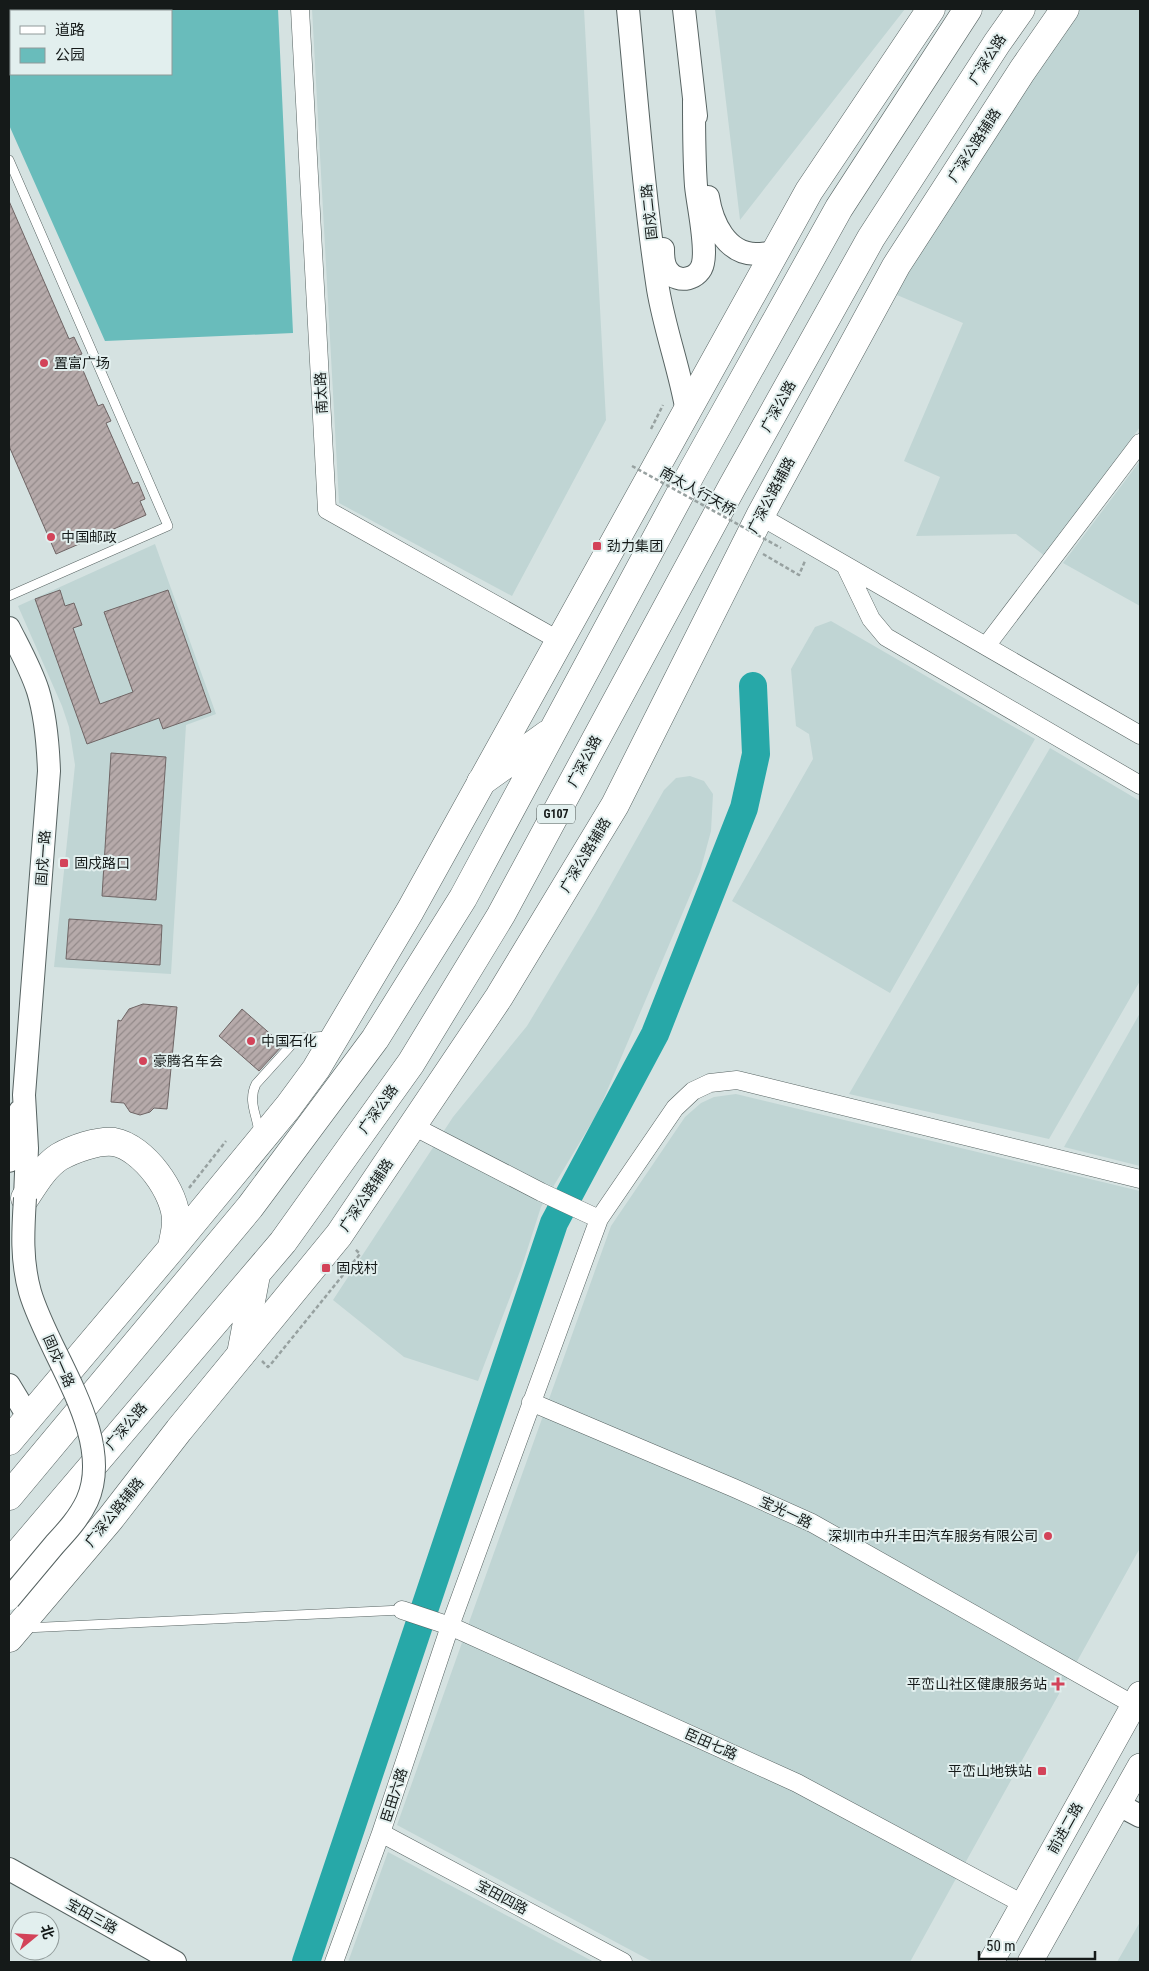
<svg xmlns="http://www.w3.org/2000/svg" width="1149" height="1971" font-family="'Roboto Condensed','Noto Sans SC',sans-serif">
<style>
.built{fill:#c0d5d4}
.green{fill:#69bcbb;fill-rule:evenodd}
.lines{fill:none;stroke-linecap:round;stroke-linejoin:round}
.river{stroke:#27a8a8;stroke-width:28}
.building{fill:url(#building-hatch);stroke:#6f6565}
.service-casing{stroke:#576362;stroke-width:10}
.minor-casing{stroke:#576362;stroke-width:19}
.tertiary-casing{stroke:#576362;stroke-width:24}
.secondary-casing{stroke:#576362;stroke-width:26}
.primary-casing{stroke:#576362;stroke-width:29}
.trunk-casing{stroke:#576362;stroke-width:29}
.path{stroke:#97a1a0;stroke-width:2.5;stroke-dasharray:4 2.5;stroke-linecap:butt}
.service{stroke:#fff;stroke-width:9}
.minor{stroke:#fff;stroke-width:18}
.tertiary{stroke:#fff;stroke-width:22}
.secondary{stroke:#fff;stroke-width:25}
.primary{stroke:#fff;stroke-width:28}
.trunk{stroke:#fff;stroke-width:28}
.tertiary-bridge-casing{stroke:#576362;stroke-width:24;stroke-linecap:butt}
.path-bridge{stroke:#97a1a0;stroke-width:2.5;stroke-dasharray:4 2.5;stroke-linecap:butt}
.tertiary-bridge{stroke:#fff;stroke-width:22}
.poi-dot{fill:#d34359;stroke:#e2efee;stroke-width:2}
.labels{text-anchor:middle;dominant-baseline:central;stroke-width:4;stroke-linejoin:round;paint-order:stroke}
.shield{fill:#e2efee;stroke:#525a59;stroke-width:1}
.shield-label{font-size:12px;font-weight:bold;fill:#151a19}
.street-label{font-size:14px;fill:#151a19;stroke:#e2efee}
.poi-label{font-size:14px;fill:#151a19;stroke:#e2efee;text-anchor:start}
</style>
<defs>
<pattern id="building-hatch" width="6" height="6" patternUnits="userSpaceOnUse" patternTransform="scale(1.25)"><rect width="6" height="6" fill="#b6aaaa"/><path d="M-1 1l2-2M0 6l6-6M5 7l2-2" fill="none" stroke="#938a8a"/></pattern>
</defs>
<rect width="100%" height="100%" fill="#d5e2e1"/>
<path class="built" d="M 312,9 L 584,9 L 606,420 L 512,596 L 339,503 Z
M 715,9 L 905,9 L 740,220 Z
M 1078,9 L 1140,9 L 1140,427 L 1045,556 L 1016,534 L 916,536 L 940,477 L 904,461 L 963,323 L 897,295 L 904,279 Z
M 1140,461 L 1140,606 L 1063,563 Z
M 155,544 L 216,714 L 186,725 L 171,974 L 54,967 L 75,765 L 69,727 L 62,706 L 18,606 Z
M 831,621 L 1035,739 L 890,993 L 732,901 L 813,759 L 809,734 L 796,726 L 791,669 L 815,627 Z
M 1050,748 L 1140,801 L 1140,981 L 1049,1139 L 849,1094 Z
M 690,776 L 704,781 L 713,794 L 711,831 L 700,872 L 598,1112 L 541,1207 L 522,1266 L 478,1381 L 404,1357 L 333,1300 L 453,1117 L 527,1026 L 595,913 L 664,790 L 676,778 Z
M 1140,1013 L 1140,1166 L 1064,1147 Z
M 736,1094 L 1140,1191 L 1140,1548 L 964,1865 L 467,1628 L 611,1226 L 685,1117 L 701,1103 L 714,1097 Z
M 464,1637 L 794,1788 L 958,1875 L 910,1962 L 653,1962 L 397,1825 Z
M 388,1852 L 594,1962 L 348,1962 Z
M 1140,1922 L 1140,1962 L 1117,1962 Z"/>
<path class="green" d="M 9,9 L 278,9 L 293,333 L 105,341 L 9,125 ZM 11,11 L 171,11 L 171,74 L 11,74 Z"/>
<g class="lines">
<path class="river" d="M 306,1962 L 554,1223 L 655,1034 L 744,808 L 756,754 L 753,686"/>
</g>
<path class="building" d="M 9,201 L 69,339 L 74,337 L 82,354 L 77,356 L 98,406 L 103,404 L 111,421 L 106,423 L 133,484 L 138,482 L 145,499 L 140,501 L 146,515 L 56,554 L 9,446 Z
M 60,590 L 65,606 L 74,603 L 82,625 L 73,628 L 100,704 L 133,692 L 104,612 L 168,590 L 211,712 L 163,729 L 159,718 L 87,744 L 35,599 Z
M 111,753 L 166,757 L 156,900 L 102,896 Z
M 69,919 L 162,925 L 160,965 L 66,959 Z
M 143,1004 L 177,1007 L 167,1109 L 154,1108 L 150,1112 L 140,1115 L 130,1112 L 124,1103 L 111,1102 L 118,1020 L 121,1021 L 129,1009 Z
M 242,1009 L 283,1045 L 259,1071 L 219,1036 Z"/>
<g class="lines">
<defs>
<path id="service" d="M 9,160 L 168,526 L 9,596
M 259,1134 C 258,1116 247,1102 256,1084 L 294,1042 L 301,1038 L 328,1036
M 25,1628 L 402,1610"/>
<path id="minor" d="M 300,9 L 327,510 L 560,641
M 760,516 L 1140,735
M 845,565 L 871,619 L 886,637 L 1140,785
M 986,646 L 1140,443
M 413,1126 L 541,1192 L 599,1219
M 531,1402 L 734,1488 L 812,1523 L 1134,1705
M 402,1610 L 450,1626 L 797,1783 L 1023,1904
M 381,1833 L 623,1962
M 334,1962 L 381,1833 L 450,1626 L 599,1219 L 675,1108 L 693,1091 L 710,1083 L 737,1080 L 1140,1179"/>
<path id="tertiary" d="M 628,9 C 637,102 644,197 658,289 C 665,331 680,370 687,412
M 684,9 L 696,116
M 708,197 C 712,222 726,254 756,254 C 762,254 769,253 775,252
M 663,249 C 663,256 663,265 668,271 C 678,285 700,279 703,263 C 707,245 698,206 696,186 C 694,158 694,129 694,101
M 9,628 C 19,648 31,669 38,691 C 46,717 48,744 49,771 L 24,1095 L 27,1148 L 25,1198
M 9,1161 L 10,1143 L 20,1111
M 9,1385 L 29,1418
M 1119,1805 L 1140,1816
M 9,1869 L 175,1962"/>
<path id="secondary" d="M 991,1962 L 1140,1694
M 1030,1962 L 1140,1766"/>
<path id="primary" d="M 25,1198 C 35,1183 44,1167 59,1157 C 73,1149 98,1140 114,1142 C 143,1147 177,1193 176,1222 C 176,1231 173,1240 172,1248
M 9,1441 L 172,1248 L 288,1107 L 316,1069 L 410,911 L 809,191 L 931,9
M 9,1638 L 110,1519 L 179,1430 L 339,1235 L 499,997 L 615,805 L 760,516 L 896,266 L 1022,71 L 1065,9"/>
<path id="trunk" d="M 481,782 L 548,734
M 241,1354 L 256,1275
M 9,1496 L 250,1207 L 375,1039 L 463,898 L 693,470 L 839,208 L 968,9
M 9,1564 L 283,1242 L 411,1063 L 501,915 L 732,487 L 871,238 L 997,43 L 1021,9"/>
</defs>
<use href="#service" class="service-casing"/>
<use href="#minor" class="minor-casing"/>
<use href="#tertiary" class="tertiary-casing"/>
<use href="#secondary" class="secondary-casing"/>
<use href="#primary" class="primary-casing"/>
<use href="#trunk" class="trunk-casing"/>
<path class="path" d="M 651,429 L 663,405
M 763,554 L 799,575 L 805,561
M 189,1188 L 226,1141
M 262,1361 L 268,1367 L 271,1364 L 360,1254 L 355,1249"/>
<use href="#service" class="service"/>
<use href="#minor" class="minor"/>
<use href="#tertiary" class="tertiary"/>
<use href="#secondary" class="secondary"/>
<use href="#primary" class="primary"/>
<use href="#trunk" class="trunk"/>
<defs>
<path id="tertiary-bridge" d="M 9,1599 C 24,1581 40,1562 55,1544 C 67,1531 79,1518 87,1501 C 116,1437 48,1354 30,1292 C 21,1260 23,1230 25,1198"/>
</defs>
<use href="#tertiary-bridge" class="tertiary-bridge-casing"/>
<path class="path-bridge" d="M 632,466 L 781,548"/>
<use href="#tertiary-bridge" class="tertiary-bridge"/>
</g>
<g class="poi-dot">
<circle cx="44" cy="363" r="5"/>
<circle cx="51" cy="537" r="5"/>
<rect x="592" y="541" width="10" height="10" rx="2.5"/>
<rect x="59" y="858" width="10" height="10" rx="2.5"/>
<circle cx="251" cy="1041" r="5"/>
<circle cx="143" cy="1061" r="5"/>
<rect x="321" y="1263" width="10" height="10" rx="2.5"/>
<circle cx="1048" cy="1536" r="5"/>
<path d="M1055.5 1676.5h5v5h5v5h-5v5h-5v-5h-5v-5h5z"/>
<rect x="1037" y="1766" width="10" height="10" rx="2.5"/>
</g>
<g class="labels">
<rect class="shield" x="537" y="804.5" width="38" height="19" rx="4"/>
<g class="shield-label">
<text x="556" y="814">G107</text>
</g>
<g class="street-label">
<text transform="translate(987 59) rotate(-57)">广深公路</text>
<text transform="translate(974 145) rotate(-57)">广深公路辅路</text>
<text transform="translate(649 212) rotate(-96)">固戍二路</text>
<text transform="translate(321 393) rotate(-93)">南太路</text>
<text transform="translate(778 406) rotate(-61)">广深公路</text>
<text transform="translate(698 491) rotate(29)">南太人行天桥</text>
<text transform="translate(771 495) rotate(-62)">广深公路辅路</text>
<text transform="translate(584 761) rotate(-62)">广深公路</text>
<text transform="translate(585 855) rotate(-59)">广深公路辅路</text>
<text transform="translate(43 858) rotate(-86)">固戍一路</text>
<text transform="translate(378 1109) rotate(-54)">广深公路</text>
<text transform="translate(366 1195) rotate(-56)">广深公路辅路</text>
<text transform="translate(59 1361) rotate(66)">固戍一路</text>
<text transform="translate(126 1426) rotate(-50)">广深公路</text>
<text transform="translate(114 1512) rotate(-51)">广深公路辅路</text>
<text transform="translate(786 1512) rotate(25)">宝光一路</text>
<text transform="translate(711 1744) rotate(24)">臣田七路</text>
<text transform="translate(394 1795) rotate(-72)">臣田六路</text>
<text transform="translate(1065 1828) rotate(-61)">前进二路</text>
<text transform="translate(502 1897) rotate(28)">宝田四路</text>
<text transform="translate(92 1916) rotate(29)">宝田三路</text>
</g>
<g class="poi-label">
<text x="54" y="363">置富广场</text>
<text x="61" y="537">中国邮政</text>
<text x="607" y="546">劲力集团</text>
<text x="74" y="863">固戍路口</text>
<text x="261" y="1041">中国石化</text>
<text x="153" y="1061">豪腾名车会</text>
<text x="336" y="1268">固戍村</text>
<text x="1038" y="1536" text-anchor="end">深圳市中升丰田汽车服务有限公司</text>
<text x="1047" y="1684" text-anchor="end">平峦山社区健康服务站</text>
<text x="1032" y="1771" text-anchor="end">平峦山地铁站</text>
</g>
</g>
<rect width="1149" height="1971" fill="none" stroke="#151a19" stroke-width="20"/>
<rect x="10" y="10" width="162" height="65" fill="#e2efee" stroke="#909a99"/>
<rect x="20" y="26" width="25" height="8" fill="#ffffff" stroke="#909a99"/>
<text x="55" y="35" font-size="15" fill="#151a19">道路</text>
<rect x="20" y="48" width="25" height="15" fill="#69bcbb" stroke="#909a99"/>
<text x="55" y="60" font-size="15" fill="#151a19">公园</text>
<g transform="translate(35 1936) rotate(72)"><circle r="24" fill="#e2efee" stroke="#909a99"/>
<path d="M0-4L9 19L0 12L-9 19Z" fill="#d34359"/>
<text y="-8" font-size="14" font-weight="bold" text-anchor="middle" fill="#151a19">北</text>
</g>
<path d="M979 1951v8h116v-8" fill="none" stroke="#151a19" stroke-width="2.5"/>
<text x="986" y="1951" font-size="15" fill="#151a19" stroke="#e2efee" stroke-width="4" paint-order="stroke">50 m</text>
</svg>
